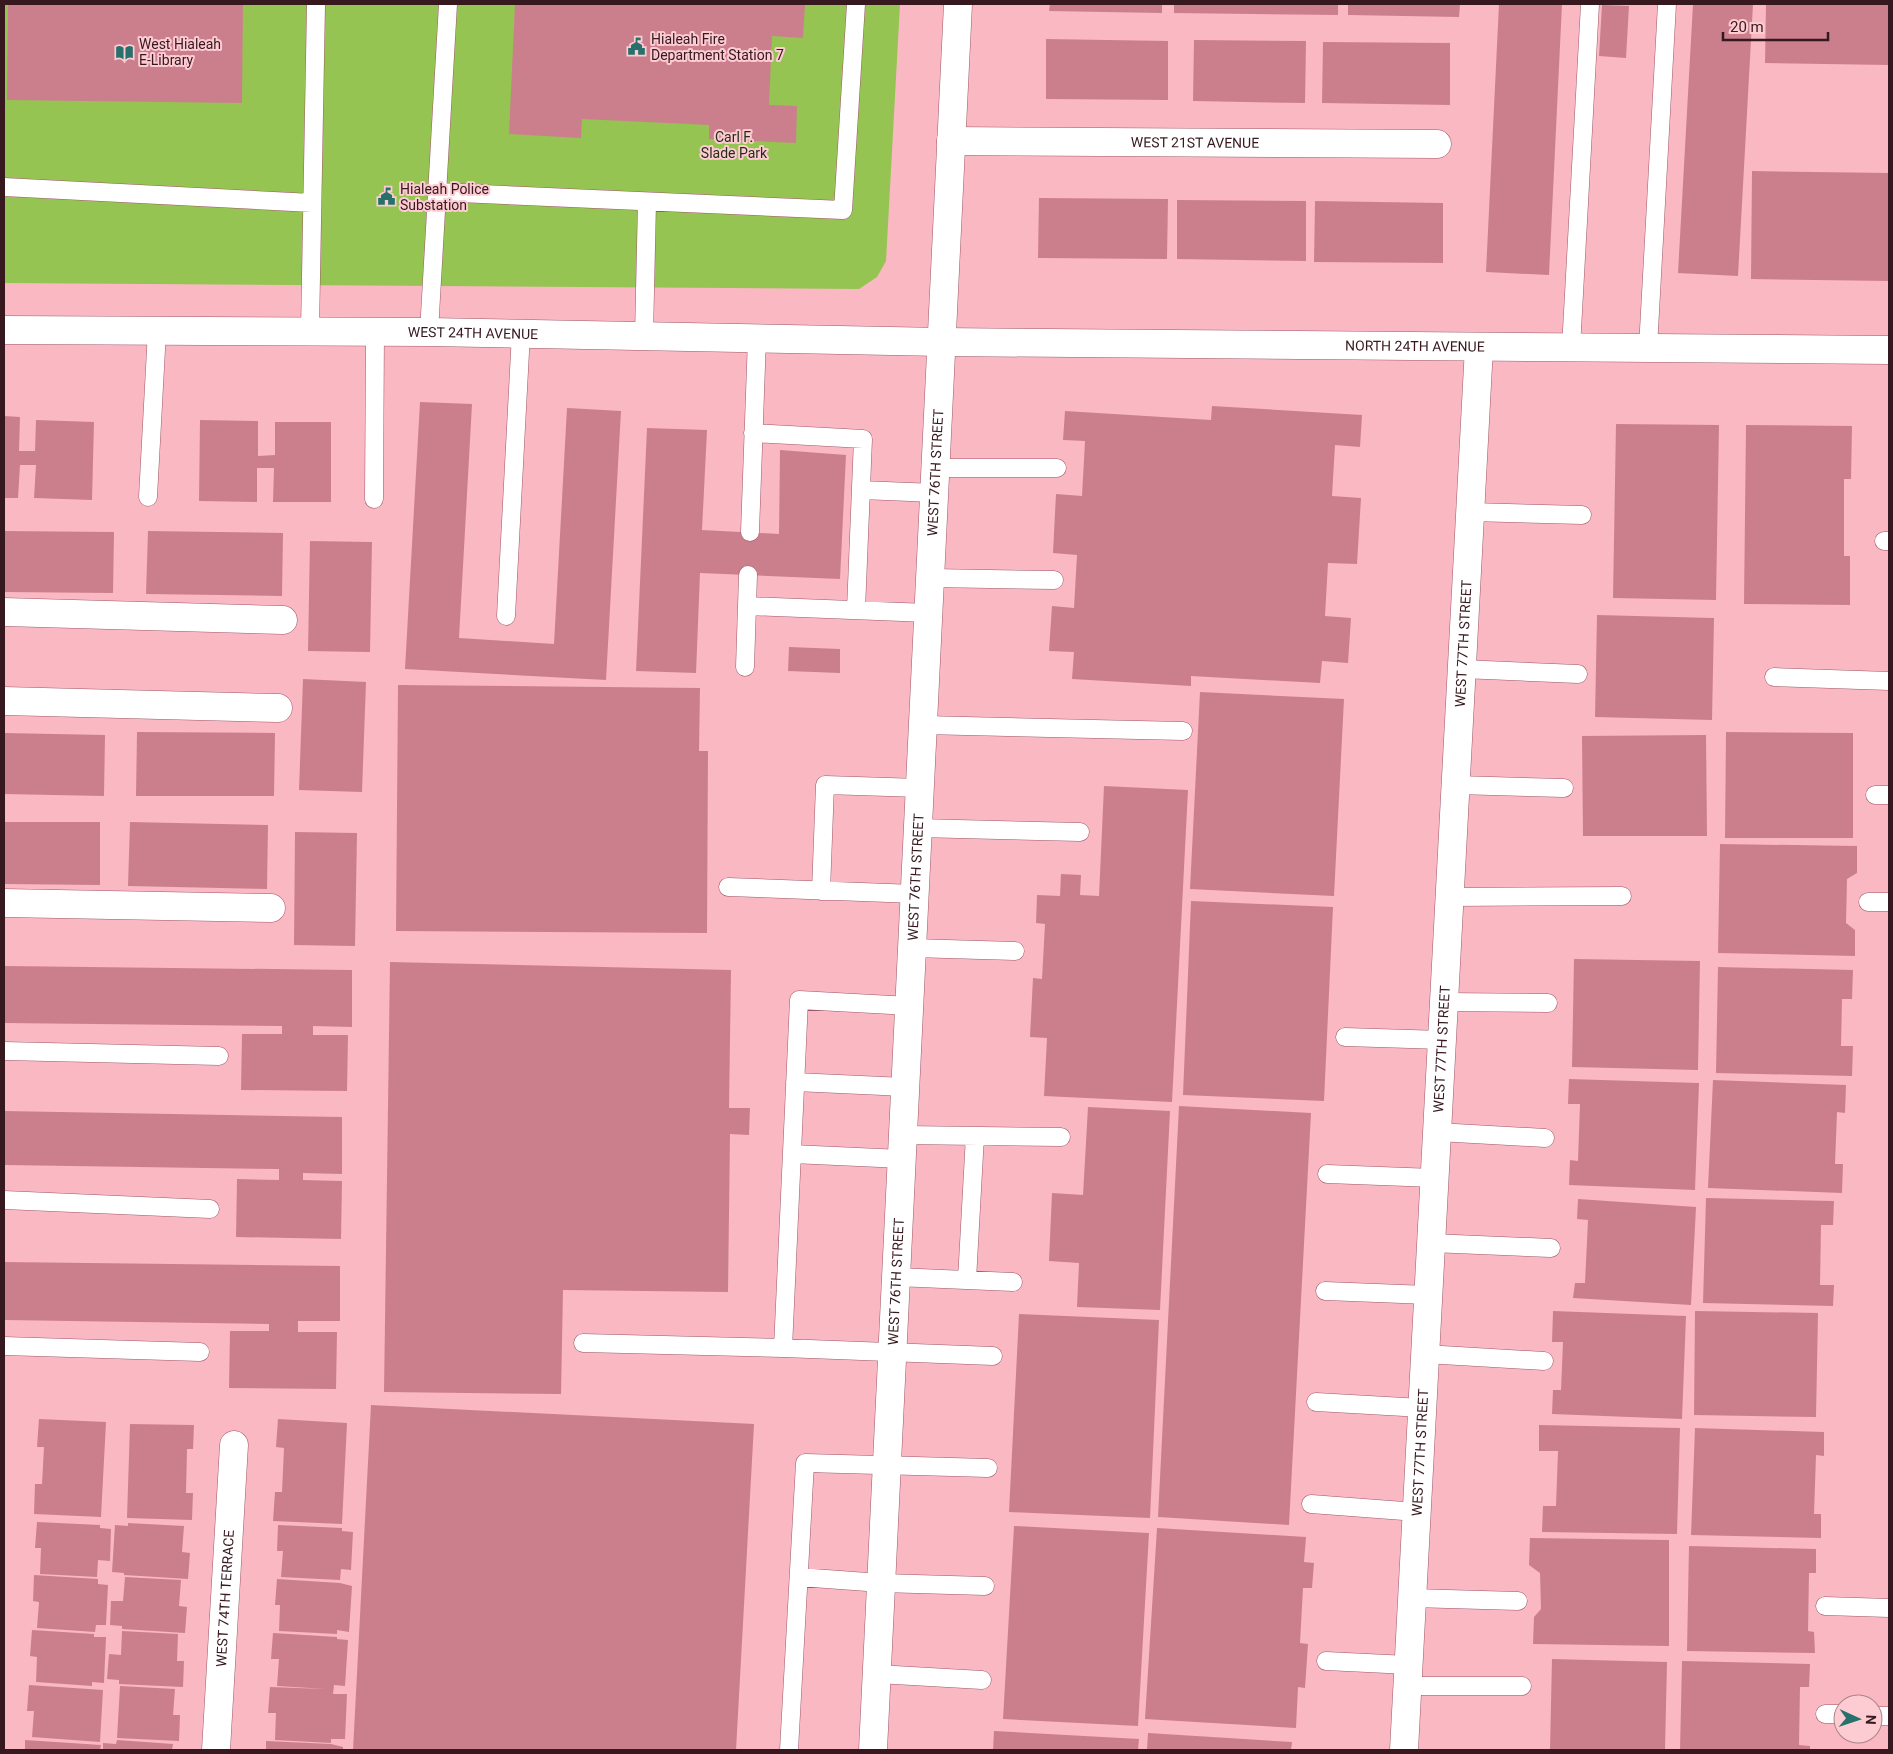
<svg xmlns="http://www.w3.org/2000/svg" width="1893" height="1754" font-family="Roboto,sans-serif">
<style>
.green{fill:#95c452}
.building{fill:#cb7f8d}
.lines{fill:none;stroke-linecap:round;stroke-linejoin:round}
.service-casing{stroke:#9f5765;stroke-width:19}
.minor-casing{stroke:#9f5765;stroke-width:29}
.tertiary-casing{stroke:#9f5765;stroke-width:29}
.service{stroke:#fff;stroke-width:18}
.minor{stroke:#fff;stroke-width:28}
.tertiary{stroke:#fff;stroke-width:28}
.labels{text-anchor:middle;dominant-baseline:central;stroke-width:4;stroke-linejoin:round;paint-order:stroke}
.poi-label{font-size:14px;fill:#36181e;stroke:#fdcbd2;text-anchor:start}
.park-label{font-size:14px;fill:#242d18;stroke:#fdcbd2}
.street-label{font-size:14px;fill:#36181e;stroke:#fdcbd2}
</style>
<rect width="100%" height="100%" fill="#fab8c3"/>
<path class="green" d="M 4,4 L 900,4 L 886,261 L 877,277 L 859,289 L 4,283 Z"/>
<path class="building" d="M 8,4 L 243,4 L 242,103 L 7,100 Z
M 515,4 L 805,4 L 803,38 L 772,36 L 769,105 L 797,106 L 796,143 L 709,139 L 709,125 L 582,119 L 581,138 L 509,134 Z
M 1050,4 L 1162,4 L 1162,13 L 1049,11 Z
M 1174,4 L 1338,4 L 1338,15 L 1174,13 Z
M 1348,4 L 1460,4 L 1459,17 L 1348,15 Z
M 1499,4 L 1562,4 L 1549,275 L 1486,272 Z
M 1693,4 L 1753,4 L 1738,276 L 1678,273 Z
M 1766,4 L 1889,4 L 1889,65 L 1765,63 Z
M 1602,5 L 1629,6 L 1626,58 L 1599,56 Z
M 1046,39 L 1168,41 L 1168,100 L 1046,99 Z
M 1194,40 L 1306,41 L 1305,103 L 1193,101 Z
M 1323,42 L 1450,43 L 1450,105 L 1322,103 Z
M 1752,171 L 1889,173 L 1889,281 L 1751,279 Z
M 1039,198 L 1168,199 L 1167,259 L 1038,258 Z
M 1177,200 L 1306,201 L 1306,261 L 1177,259 Z
M 1315,201 L 1443,203 L 1443,263 L 1314,262 Z
M 420,402 L 472,404 L 459,638 L 554,644 L 567,408 L 621,411 L 606,680 L 405,669 Z
M 1212,406 L 1362,415 L 1360,447 L 1335,445 L 1332,496 L 1361,498 L 1357,564 L 1328,563 L 1325,616 L 1351,618 L 1348,663 L 1322,661 L 1320,683 L 1191,676 L 1191,686 L 1072,679 L 1074,652 L 1049,651 L 1052,606 L 1074,608 L 1077,555 L 1053,553 L 1056,494 L 1082,496 L 1085,441 L 1063,440 L 1065,411 L 1211,420 Z
M 4,416 L 20,417 L 19,451 L 35,451 L 36,420 L 94,422 L 92,500 L 34,498 L 36,465 L 20,465 L 18,498 L 4,498 Z
M 200,420 L 258,421 L 258,456 L 275,455 L 275,422 L 331,422 L 331,502 L 273,502 L 274,468 L 257,468 L 257,502 L 199,501 Z
M 1616,424 L 1719,425 L 1716,600 L 1613,598 Z
M 1746,425 L 1852,426 L 1851,479 L 1844,479 L 1844,556 L 1850,556 L 1850,605 L 1744,604 Z
M 647,428 L 707,430 L 702,530 L 779,534 L 780,450 L 846,455 L 840,579 L 700,573 L 696,673 L 636,671 Z
M 4,531 L 114,532 L 113,593 L 4,592 Z
M 148,531 L 283,533 L 282,596 L 146,594 Z
M 310,541 L 372,542 L 370,652 L 308,651 Z
M 1597,615 L 1714,618 L 1712,720 L 1595,717 Z
M 789,647 L 840,649 L 840,673 L 788,671 Z
M 303,679 L 366,682 L 362,792 L 299,790 Z
M 398,685 L 700,688 L 699,751 L 708,751 L 707,933 L 396,931 Z
M 1200,692 L 1344,699 L 1334,896 L 1190,889 Z
M 137,732 L 275,733 L 274,796 L 136,796 Z
M 1726,732 L 1853,733 L 1853,838 L 1725,838 Z
M 4,733 L 105,735 L 104,796 L 4,794 Z
M 1706,735 L 1707,836 L 1583,836 L 1582,736 Z
M 1104,786 L 1188,790 L 1172,1102 L 1044,1096 L 1047,1038 L 1030,1037 L 1033,978 L 1042,979 L 1045,924 L 1036,923 L 1037,895 L 1060,896 L 1061,874 L 1081,875 L 1080,895 L 1099,896 Z
M 4,822 L 100,822 L 100,885 L 4,884 Z
M 130,822 L 268,825 L 267,889 L 128,886 Z
M 295,832 L 357,833 L 355,946 L 294,945 Z
M 1720,844 L 1857,846 L 1857,873 L 1847,879 L 1846,923 L 1855,930 L 1855,956 L 1718,953 Z
M 1191,901 L 1333,907 L 1324,1101 L 1183,1095 Z
M 1574,959 L 1700,961 L 1698,1070 L 1572,1067 Z
M 390,962 L 731,970 L 729,1108 L 750,1108 L 749,1135 L 730,1134 L 728,1292 L 563,1290 L 561,1394 L 384,1392 Z
M 5,966 L 352,970 L 352,1027 L 313,1026 L 313,1035 L 348,1035 L 347,1091 L 241,1090 L 242,1034 L 282,1034 L 282,1026 L 4,1023 Z
M 1718,967 L 1853,970 L 1852,999 L 1842,999 L 1841,1046 L 1853,1046 L 1852,1076 L 1716,1073 Z
M 1569,1079 L 1699,1083 L 1695,1190 L 1569,1185 L 1570,1160 L 1578,1161 L 1580,1104 L 1568,1104 Z
M 1713,1080 L 1846,1085 L 1845,1113 L 1837,1112 L 1835,1164 L 1843,1164 L 1842,1193 L 1708,1188 Z
M 1179,1106 L 1311,1113 L 1289,1525 L 1158,1517 Z
M 1088,1107 L 1170,1111 L 1160,1310 L 1077,1307 L 1079,1263 L 1049,1261 L 1052,1193 L 1083,1195 Z
M 4,1111 L 342,1117 L 342,1174 L 303,1173 L 303,1180 L 342,1181 L 341,1239 L 236,1237 L 237,1179 L 279,1180 L 279,1169 L 4,1165 Z
M 1706,1198 L 1834,1201 L 1833,1225 L 1821,1225 L 1820,1285 L 1834,1285 L 1833,1306 L 1703,1303 Z
M 1578,1199 L 1696,1207 L 1691,1305 L 1573,1298 L 1575,1283 L 1585,1283 L 1588,1220 L 1577,1219 Z
M 4,1262 L 340,1266 L 340,1321 L 298,1321 L 298,1332 L 337,1332 L 336,1389 L 229,1388 L 230,1331 L 269,1331 L 269,1324 L 4,1320 Z
M 1553,1311 L 1686,1316 L 1682,1419 L 1552,1414 L 1553,1390 L 1561,1390 L 1563,1342 L 1552,1342 Z
M 1695,1311 L 1818,1313 L 1816,1417 L 1694,1415 Z
M 1019,1314 L 1159,1320 L 1150,1518 L 1009,1512 Z
M 371,1405 L 754,1424 L 736,1750 L 353,1750 Z
M 39,1419 L 106,1422 L 101,1517 L 34,1514 L 35,1484 L 42,1484 L 44,1447 L 37,1447 Z
M 278,1419 L 347,1423 L 342,1524 L 273,1521 L 275,1492 L 282,1492 L 284,1448 L 276,1447 Z
M 130,1424 L 194,1425 L 193,1449 L 187,1449 L 186,1493 L 193,1493 L 192,1520 L 127,1518 Z
M 1539,1425 L 1680,1428 L 1677,1534 L 1542,1532 L 1543,1506 L 1556,1506 L 1558,1451 L 1539,1451 Z
M 1695,1428 L 1824,1432 L 1824,1456 L 1816,1455 L 1814,1514 L 1821,1514 L 1821,1538 L 1691,1535 Z
M 37,1522 L 100,1525 L 100,1528 L 111,1529 L 110,1561 L 98,1560 L 97,1577 L 40,1574 L 41,1548 L 35,1548 Z
M 128,1523 L 184,1526 L 182,1552 L 190,1553 L 188,1579 L 124,1575 L 124,1573 L 112,1572 L 115,1525 L 128,1526 Z
M 278,1525 L 342,1528 L 342,1531 L 353,1532 L 351,1570 L 341,1569 L 340,1580 L 281,1577 L 283,1551 L 277,1551 Z
M 1014,1526 L 1149,1533 L 1138,1726 L 1003,1719 Z
M 1157,1528 L 1306,1537 L 1304,1562 L 1314,1563 L 1312,1588 L 1303,1588 L 1300,1643 L 1308,1644 L 1305,1688 L 1298,1687 L 1296,1728 L 1145,1719 Z
M 1530,1538 L 1669,1540 L 1669,1646 L 1533,1644 L 1534,1617 L 1541,1609 L 1540,1573 L 1529,1565 Z
M 1689,1546 L 1816,1549 L 1816,1573 L 1809,1573 L 1808,1631 L 1814,1632 L 1815,1653 L 1687,1651 Z
M 34,1575 L 98,1579 L 98,1584 L 108,1585 L 106,1625 L 96,1625 L 95,1632 L 37,1628 L 39,1602 L 33,1601 Z
M 125,1577 L 181,1580 L 179,1606 L 187,1607 L 185,1633 L 122,1629 L 122,1626 L 110,1625 L 111,1601 L 123,1601 Z
M 277,1579 L 340,1583 L 352,1586 L 349,1632 L 337,1630 L 337,1634 L 279,1631 L 280,1605 L 275,1605 Z
M 32,1630 L 94,1634 L 94,1637 L 106,1637 L 104,1683 L 92,1682 L 92,1686 L 36,1682 L 37,1657 L 30,1656 Z
M 122,1631 L 178,1634 L 177,1661 L 184,1661 L 183,1687 L 119,1684 L 119,1680 L 107,1679 L 109,1654 L 121,1655 Z
M 273,1633 L 337,1637 L 337,1639 L 348,1640 L 345,1686 L 334,1685 L 333,1694 L 347,1694 L 345,1739 L 331,1739 L 331,1743 L 275,1740 L 276,1713 L 268,1713 L 270,1687 L 326,1689 L 277,1686 L 279,1659 L 271,1659 Z
M 1552,1659 L 1667,1662 L 1665,1750 L 1550,1750 Z
M 1682,1661 L 1810,1664 L 1809,1687 L 1800,1687 L 1799,1745 L 1810,1746 L 1810,1750 L 1680,1750 Z
M 29,1685 L 103,1690 L 100,1742 L 32,1737 L 34,1711 L 27,1711 Z
M 120,1686 L 175,1689 L 173,1715 L 180,1715 L 179,1741 L 117,1738 Z
M 994,1731 L 1139,1739 L 1138,1750 L 993,1750 Z
M 1148,1733 L 1292,1742 L 1291,1750 L 1147,1750 Z
M 25,1740 L 101,1745 L 100,1750 L 25,1750 Z
M 117,1740 L 173,1744 L 172,1750 L 103,1750 L 103,1743 L 116,1744 Z
M 266,1741 L 331,1744 L 343,1747 L 343,1750 L 266,1750 Z"/>
<g class="lines">
<defs>
<path id="service" d="M 4,187 L 312,203
M 437,192 L 843,210 L 856,4
M 310,331 L 316,4
M 429,332 L 448,4
M 644,336 L 647,202
M 1571,348 L 1590,4
M 1648,348 L 1667,4
M 753,433 L 863,439 L 856,610
M 936,468 L 1057,468
M 861,490 L 935,493
M 148,497 L 157,331
M 374,499 L 375,332
M 1470,512 L 1582,515
M 750,532 L 757,338
M 1884,541 L 1889,541
M 930,578 L 1054,580
M 747,606 L 928,613
M 506,616 L 521,333
M 745,667 L 748,575
M 1462,669 L 1578,674
M 1774,677 L 1889,681
M 923,725 L 1183,731
M 1456,785 L 1564,788
M 1875,795 L 1889,795
M 918,828 L 1080,832
M 728,887 L 915,894
M 821,891 L 825,785 L 920,788
M 1450,897 L 1622,896
M 1868,902 L 1889,902
M 912,948 L 1015,951
M 1444,1002 L 1548,1003
M 910,1006 L 799,1000 L 783,1348 L 993,1356
M 1345,1037 L 1442,1040
M 4,1051 L 219,1056
M 795,1082 L 905,1087
M 1437,1132 L 1545,1138
M 903,1135 L 1061,1137
M 792,1154 L 902,1159
M 1327,1174 L 1434,1178
M 4,1200 L 210,1209
M 1431,1243 L 1551,1248
M 896,1277 L 1013,1282
M 967,1280 L 975,1136
M 1325,1291 L 1428,1295
M 583,1343 L 783,1348
M 4,1346 L 200,1352
M 1425,1354 L 1544,1361
M 1316,1402 L 1422,1408
M 1311,1504 L 1417,1512
M 799,1577 L 881,1583 L 985,1586
M 1412,1598 L 1518,1601
M 1825,1606 L 1889,1608
M 1326,1661 L 1408,1665
M 877,1674 L 982,1680
M 1407,1686 L 1522,1686
M 1825,1714 L 1843,1714
M 1873,1716 L 1889,1716
M 789,1750 L 805,1463 L 988,1468"/>
<g id="minor">
<path id="s1" d="M 951,141 L 1437,144"/>
<path d="M 4,612 L 283,620"/>
<path d="M 4,701 L 278,708"/>
<path d="M 4,903 L 271,908"/>
<path id="s2" d="M 216,1750 L 234,1445"/>
<path id="s3" d="M 1404,1750 L 1479,347"/>
</g>
<g id="tertiary">
<path id="s4" d="M 4,330 L 429,332 L 942,342 L 1889,350"/>
<path id="s5" d="M 873,1750 L 958,4"/>
</g>
</defs>
<use href="#service" class="service-casing"/>
<use href="#minor" class="minor-casing"/>
<use href="#tertiary" class="tertiary-casing"/>
<use href="#service" class="service"/>
<use href="#minor" class="minor"/>
<use href="#tertiary" class="tertiary"/>
</g>
<defs>
<symbol id="civic-bare" viewBox="-9 -9 18 18"><path d="M-.6-6.5H3V-4.5H.6V-3L4-1V1h2V6H-6V1h2V-1L-.6-3ZM-1.2 2.5V6h2.4V2.5Z" fill="#27706b" stroke="#fdcbd2" stroke-width="2.5" paint-order="stroke"/></symbol>
<symbol id="library-bare" viewBox="-9 -9 18 18"><path d="M-6-4Q-3-5.5-.7-3.5V5Q-3 3-6 4ZM6-4Q3-5.5 .7-3.5V5Q3 3 6 4Z" fill="#27706b" stroke="#fdcbd2" stroke-width="2.5" paint-order="stroke"/></symbol>
</defs>
<g fill-rule="evenodd">
<use href="#civic-bare" x="624" y="34" width="25" height="25"/>
<use href="#library-bare" x="112" y="40" width="25" height="25"/>
<use href="#civic-bare" x="374" y="184" width="25" height="25"/>
</g>
<g class="labels">
<g class="poi-label">
<text x="651" y="39">Hialeah Fire<tspan x="651" dy="16">Department Station 7</tspan></text>
<text x="139" y="44">West Hialeah<tspan x="139" dy="16">E-Library</tspan></text>
<text x="400" y="189">Hialeah Police<tspan x="400" dy="16">Substation</tspan></text>
</g>
<g class="park-label">
<text x="734" y="137">Carl F.<tspan x="734" dy="16">Slade Park</tspan></text>
</g>
<g class="street-label">
<text stroke="none"><textPath href="#s1" startOffset="244">WEST 21ST AVENUE</textPath></text>
<text stroke="none"><textPath href="#s4" startOffset="469">WEST 24TH AVENUE</textPath></text>
<text stroke="none"><textPath href="#s4" startOffset="1411">NORTH 24TH AVENUE</textPath></text>
<text stroke="none"><textPath href="#s5" startOffset="1279">WEST 76TH STREET</textPath></text>
<text stroke="none"><textPath href="#s3" startOffset="1108">WEST 77TH STREET</textPath></text>
<text stroke="none"><textPath href="#s5" startOffset="874">WEST 76TH STREET</textPath></text>
<text stroke="none"><textPath href="#s3" startOffset="702">WEST 77TH STREET</textPath></text>
<text stroke="none"><textPath href="#s5" startOffset="469">WEST 76TH STREET</textPath></text>
<text stroke="none"><textPath href="#s3" startOffset="298">WEST 77TH STREET</textPath></text>
<text stroke="none"><textPath href="#s2" startOffset="152">WEST 74TH TERRACE</textPath></text>
</g>
</g>
<rect width="1893" height="1754" fill="none" stroke="#36181e" stroke-width="10"/>
<g transform="translate(1858 1719) rotate(93)"><circle r="24" fill="#fdcbd2" stroke="#ad838a"/>
<path d="M0-4L9 19L0 12L-9 19Z" fill="#27706b"/>
<text y="-8" font-size="14" font-weight="bold" text-anchor="middle" fill="#36181e">N</text>
</g>
<path d="M1723 32v8h105v-8" fill="none" stroke="#36181e" stroke-width="2.5"/>
<text x="1730" y="32" font-size="15" fill="#36181e" stroke="#fdcbd2" stroke-width="4" paint-order="stroke">20 m</text>
</svg>
